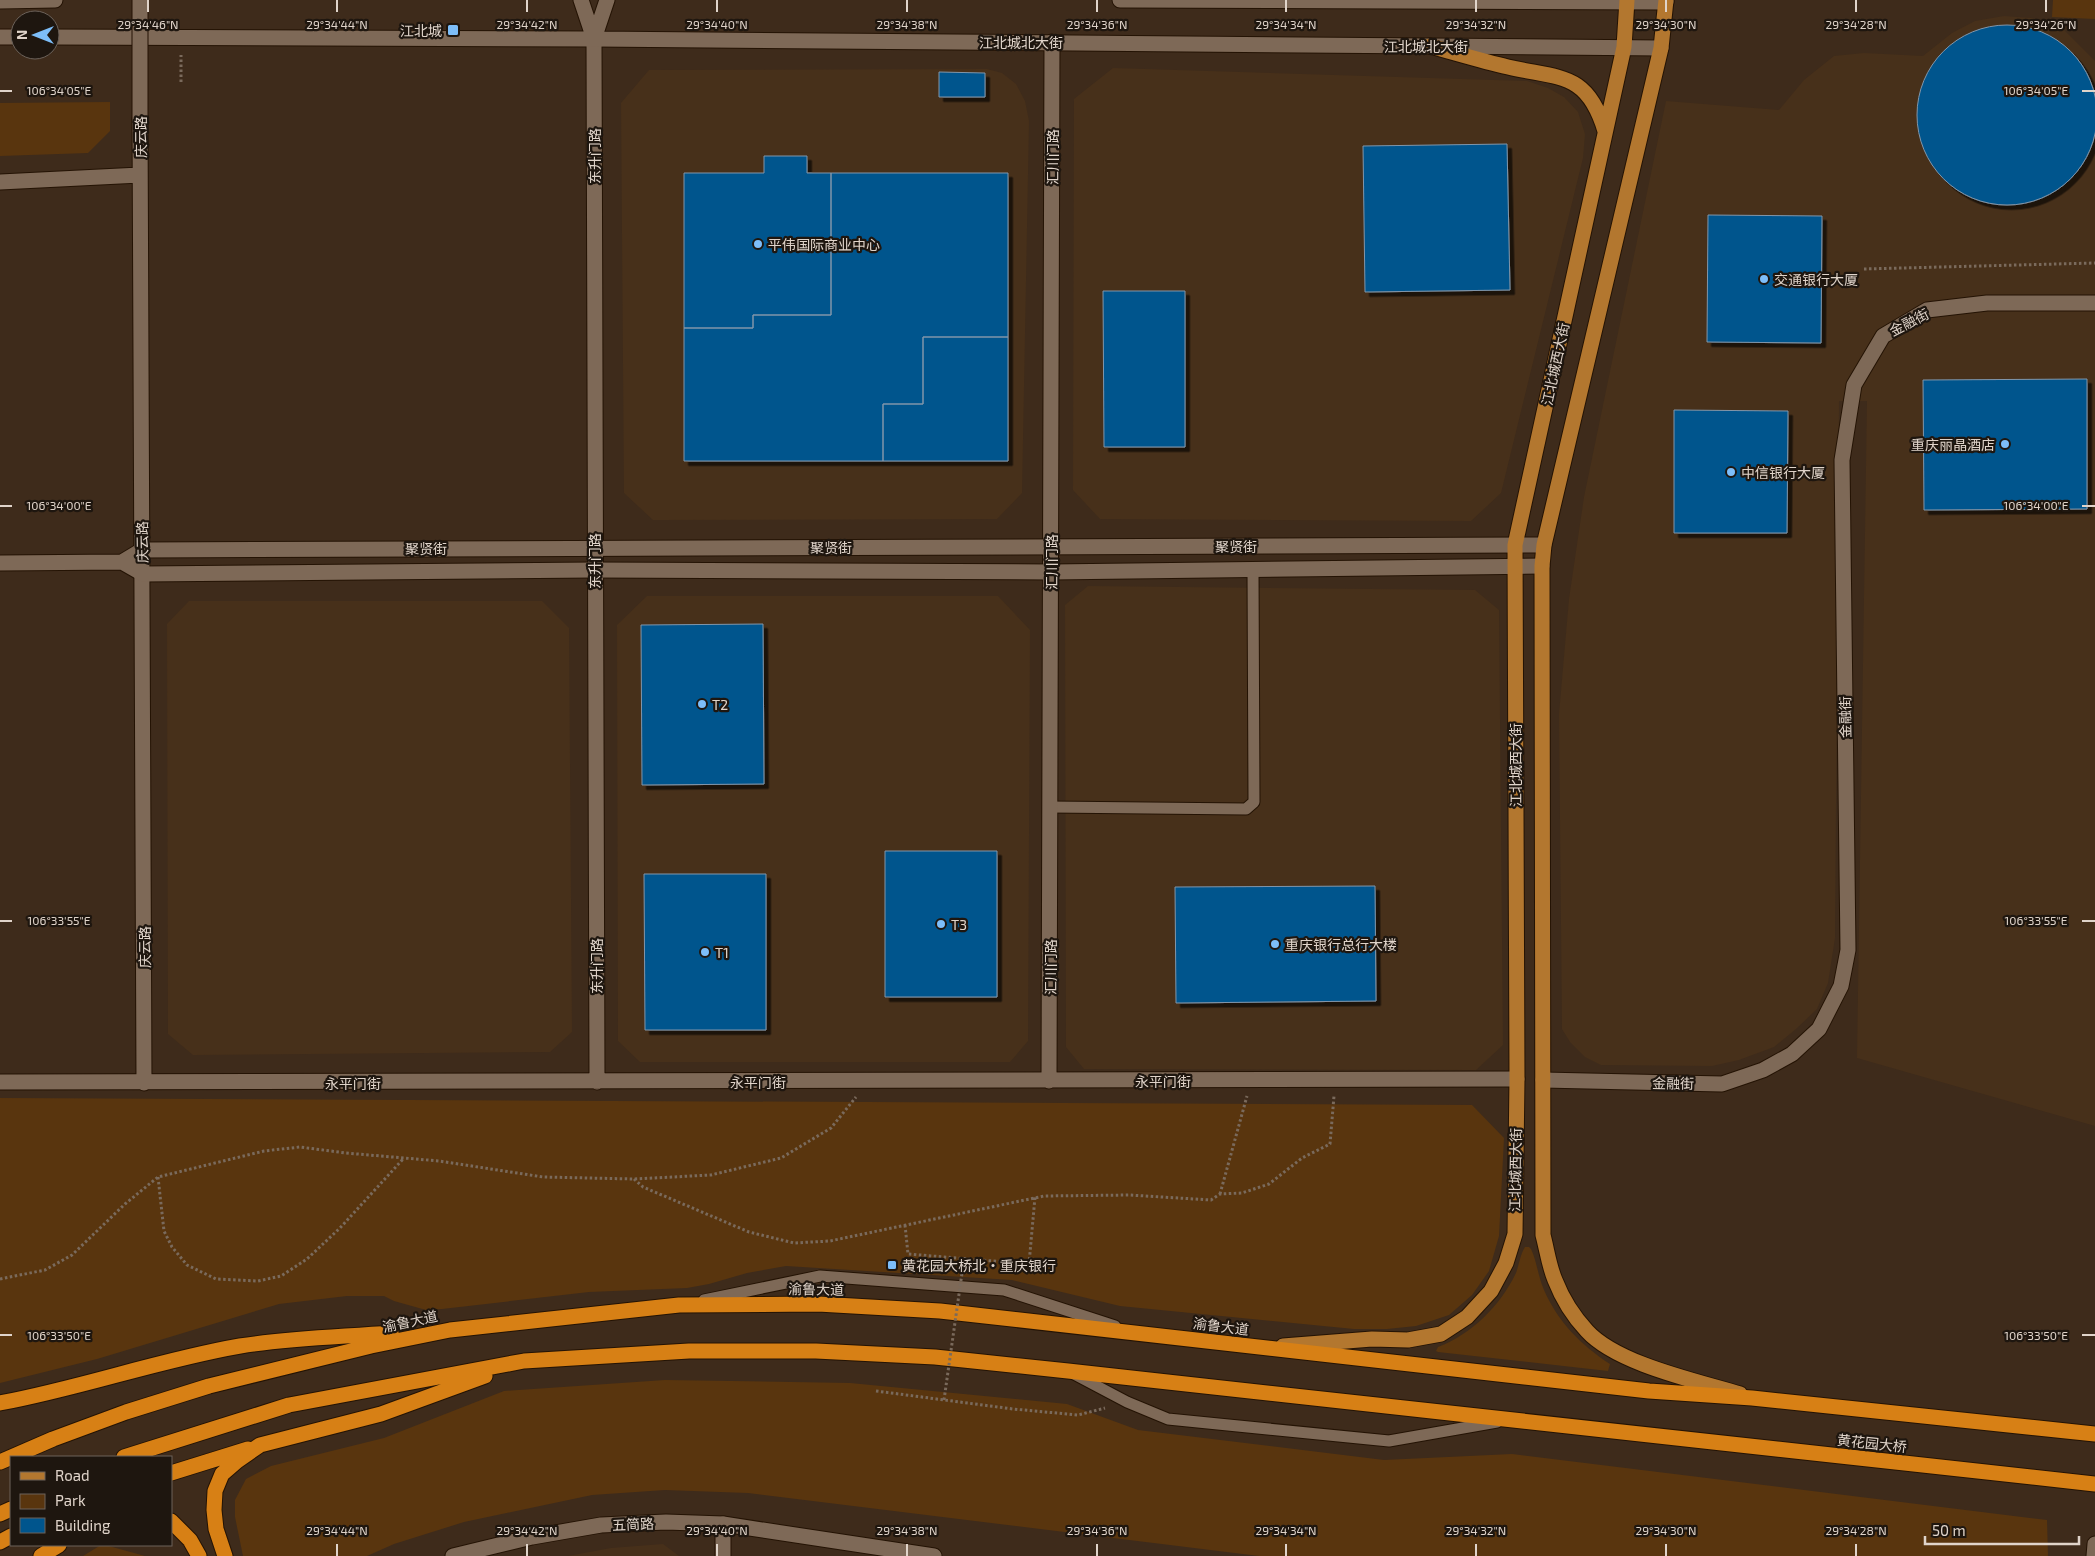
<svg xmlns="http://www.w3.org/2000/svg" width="2095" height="1556" font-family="'Exo 2','Noto Sans SC',sans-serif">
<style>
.built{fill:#47301a}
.green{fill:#59350e}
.building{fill:#00558d;stroke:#8196aa;filter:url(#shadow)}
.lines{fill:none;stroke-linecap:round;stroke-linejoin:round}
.lane-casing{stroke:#241304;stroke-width:13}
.street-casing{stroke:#241304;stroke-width:17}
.secondary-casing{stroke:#241304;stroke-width:17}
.primary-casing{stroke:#241304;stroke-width:17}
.highway-casing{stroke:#241304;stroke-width:17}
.path{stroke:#7a6a5c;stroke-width:3;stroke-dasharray:2.5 2.5;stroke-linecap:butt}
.lane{stroke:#7e6957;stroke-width:11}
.street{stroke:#7e6957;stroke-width:15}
.secondary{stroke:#7e6957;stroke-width:15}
.primary{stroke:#b3772f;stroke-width:15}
.highway{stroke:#d78015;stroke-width:15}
.street-bridge-casing{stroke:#241304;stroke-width:17;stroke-linecap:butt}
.path-bridge{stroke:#7a6a5c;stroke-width:3;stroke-dasharray:2.5 2.5;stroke-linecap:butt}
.street-bridge{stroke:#7e6957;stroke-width:15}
.ticks{fill:none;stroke:#e0d4ca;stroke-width:2}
.poi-dot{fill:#7dbef9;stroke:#1e160f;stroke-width:2}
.labels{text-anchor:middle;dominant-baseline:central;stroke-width:4.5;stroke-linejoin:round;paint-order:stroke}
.poi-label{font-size:14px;fill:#e0d4ca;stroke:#1e160f;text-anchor:start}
.street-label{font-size:14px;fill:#e0d4ca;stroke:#1e160f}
.ticks-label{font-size:12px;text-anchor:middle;fill:#e0d4ca;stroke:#1e160f;stroke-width:4.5;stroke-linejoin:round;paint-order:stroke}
</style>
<defs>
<filter id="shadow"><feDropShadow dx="4.5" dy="4.5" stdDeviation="0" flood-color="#0009"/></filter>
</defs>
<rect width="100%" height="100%" fill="#3e2b1b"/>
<path class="built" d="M 2004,16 L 2031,18 L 2064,30 L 2095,61 L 2095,1126 L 1857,1058 L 1867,401 L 1839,401 L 1835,938 L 1828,983 L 1817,1009 L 1796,1029 L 1774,1047 L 1739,1060 L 1712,1066 L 1601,1065 L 1585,1057 L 1570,1042 L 1562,1029 L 1559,714 L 1569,599 L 1584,497 L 1666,101 L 1779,110 L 1804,80 L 1834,56 L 1864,53 L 1923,56 L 1952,33 L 1975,21 Z
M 1113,68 L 1527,81 L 1548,88 L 1564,97 L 1578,112 L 1585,134 L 1583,158 L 1501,493 L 1471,521 L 1100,519 L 1073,490 L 1074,99 Z
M 987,69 L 1002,73 L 1016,84 L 1025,101 L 1029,121 L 1022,493 L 997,519 L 653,520 L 624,493 L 621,103 L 649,70 Z
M 1088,586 L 1475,590 L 1499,610 L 1503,1045 L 1476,1070 L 1084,1069 L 1066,1047 L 1065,605 Z
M 647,596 L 998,596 L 1030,630 L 1028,1041 L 1010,1062 L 640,1062 L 618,1041 L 617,625 Z
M 189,601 L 542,601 L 569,628 L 572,1032 L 550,1052 L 193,1055 L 168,1034 L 167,624 Z
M 663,1544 L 679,1556 L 568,1556 L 611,1548 Z"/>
<path class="green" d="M 2053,0 L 2095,0 L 2095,19 L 2052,17 Z
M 110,102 L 110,131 L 88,153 L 0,156 L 0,103 Z
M 0,1098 L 1472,1105 L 1504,1138 L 1499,1236 L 1489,1271 L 1472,1295 L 1449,1315 L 1416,1326 L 1387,1329 L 1354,1329 L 1120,1306 L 1012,1280 L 786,1266 L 747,1273 L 709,1284 L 687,1288 L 589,1292 L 442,1309 L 426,1310 L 394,1301 L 384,1296 L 347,1296 L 279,1304 L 97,1359 L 0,1383 Z
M 1525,1247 L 1529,1247 L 1531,1249 C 1537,1262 1538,1276 1544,1290 C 1558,1322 1581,1345 1610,1364 L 1608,1371 L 1438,1352 L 1436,1351 L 1438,1347 C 1472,1334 1500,1306 1516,1273 C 1519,1265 1520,1255 1525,1247 Z
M 665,1380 L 850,1383 L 1067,1404 L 1138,1430 L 1384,1460 L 1512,1454 L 2047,1520 L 2048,1556 L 1259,1556 L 748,1493 L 665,1490 L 592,1495 L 464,1522 L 394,1544 L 367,1556 L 243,1556 L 235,1517 L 235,1500 L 246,1479 L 271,1466 L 384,1438 L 504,1391 Z
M 101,1545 L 105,1545 L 145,1556 L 83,1556 Z"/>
<path class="building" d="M1917 115a90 90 0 1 1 180 0a90 90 0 1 1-180 0Z
M 939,72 L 985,73 L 985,97 L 939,97 Z
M 1507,144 L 1510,290 L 1365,292 L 1363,146 Z
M 764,156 L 807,156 L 807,173 L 831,173 L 831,315 L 753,315 L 753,328 L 684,328 L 684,173 L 764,173 Z
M 831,173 L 1008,173 L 1008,337 L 923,337 L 923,404 L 883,404 L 883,461 L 684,461 L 684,328 L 753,328 L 753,315 L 831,315 Z
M 1708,215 L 1822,216 L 1821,343 L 1707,342 Z
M 1103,291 L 1185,291 L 1185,447 L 1104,447 Z
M 923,337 L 1008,337 L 1008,461 L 883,461 L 883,404 L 923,404 Z
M 2087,379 L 2087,509 L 1924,510 L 1923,380 Z
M 1674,410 L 1788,411 L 1787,533 L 1674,533 Z
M 763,624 L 764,784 L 642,785 L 641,625 Z
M 885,851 L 997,851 L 997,997 L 885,997 Z
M 644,874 L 766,874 L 766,1030 L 645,1030 Z
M 1375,886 L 1376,1001 L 1176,1003 L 1175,887 Z"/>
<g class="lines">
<defs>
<path id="lane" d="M 1050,807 L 1246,809 L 1254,802 L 1253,570
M 704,1300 L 820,1276 L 1004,1290 L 1115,1326
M 1074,1374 L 1127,1402 L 1168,1419 L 1389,1441 L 1497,1422"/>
<path id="street" d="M 594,39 L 597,1082
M 140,120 L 144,1083
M 0,182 L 140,175
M 1543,1080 L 1722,1084 L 1763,1070 L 1792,1054 L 1819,1029 L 1841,986 L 1848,950 L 1842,460 L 1854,385 L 1883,336 L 1927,310 L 1987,303 L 2095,303
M 1049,1081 L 1052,42
M 0,1082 L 1517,1079
M 723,1524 L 723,1556"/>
<path id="secondary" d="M 581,0 L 594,39
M 1120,0 L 1666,2
M 0,1 L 55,0
M 0,37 L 20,37
M 50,37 L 594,39 L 1661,48
M 594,39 L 607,0
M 0,563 L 122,562
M 1542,566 L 1051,572 L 594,570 L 143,574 L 122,562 L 142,550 L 1544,545
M 453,1556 L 532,1537 L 601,1525 L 666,1522 L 723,1524 L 934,1556
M 2094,1556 L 2095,1544"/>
<path id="primary" d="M 1666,0 L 1661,48 L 1544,545 L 1542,566 L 1543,1235 C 1547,1250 1549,1266 1555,1280 C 1562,1298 1573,1316 1587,1331 C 1617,1364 1697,1381 1740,1394
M 1430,46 C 1456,53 1482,61 1508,67 C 1559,79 1587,71 1605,131
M 1283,1346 L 1372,1339 L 1408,1340 L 1441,1334 L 1467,1317 L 1491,1291 L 1506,1263 L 1515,1234 L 1517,1079 L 1515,545 L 1624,47 L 1627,0"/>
<path id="highway" d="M 0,1403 C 81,1388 159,1360 240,1346 C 290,1338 341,1337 391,1333
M 124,1457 L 289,1405 L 524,1361 L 689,1351 L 816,1351 L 935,1357 L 1068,1371 L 2095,1484
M 0,1462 L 53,1439 L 126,1412 L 209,1386 L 371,1346 L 450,1330 L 679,1305 L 818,1304 L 940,1311 L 1649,1391 L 1752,1398 L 2095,1434
M 171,1473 L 248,1449
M 0,1514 L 11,1509
M 171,1521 L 190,1540 L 199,1556
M 0,1542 L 11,1536
M 41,1556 L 59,1545
M 225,1556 L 216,1529 L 214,1510 L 215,1491 L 222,1474 L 237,1461 L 260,1445 L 381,1414 L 485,1376"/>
</defs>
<use href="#lane" class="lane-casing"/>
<use href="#street" class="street-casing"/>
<use href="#secondary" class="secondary-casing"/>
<use href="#primary" class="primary-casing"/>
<use href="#highway" class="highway-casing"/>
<path class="path" d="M 181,82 L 181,55
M 1864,269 L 2095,263
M 158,1177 L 164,1231 L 172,1247 L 187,1265 L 216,1279 L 258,1281 L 281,1276 L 307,1259 L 340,1228 L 404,1158
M 634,1179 L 643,1187 L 749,1232 L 794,1243 L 830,1241 L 1044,1196 L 1129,1195 L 1211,1200 L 1220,1194 L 1242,1193 L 1269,1184 L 1302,1158 L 1330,1144 L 1334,1096
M 1220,1194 L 1247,1096
M 905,1225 L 908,1254 L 1029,1264 L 1035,1197
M 0,1279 L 45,1270 L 72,1255 L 125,1204 L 158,1177 L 264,1151 L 300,1147 L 346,1153 L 439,1161 L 543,1177 L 634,1179 L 711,1175 L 781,1158 L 831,1128 L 856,1097
M 876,1391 L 1013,1409 L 1078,1415 L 1105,1408"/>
<use href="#lane" class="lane"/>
<use href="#street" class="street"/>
<use href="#secondary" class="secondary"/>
<use href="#primary" class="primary"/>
<use href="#highway" class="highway"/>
<defs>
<path id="street-bridge" d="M 140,0 L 140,120"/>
</defs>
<use href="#street-bridge" class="street-bridge-casing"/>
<path class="path-bridge" d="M 944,1400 L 964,1259"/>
<use href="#street-bridge" class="street-bridge"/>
</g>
<path class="ticks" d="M 148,0 L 148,12M 337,0 L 337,12M 527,0 L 527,12M 717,0 L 717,12M 907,0 L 907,12M 1097,0 L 1097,12M 1286,0 L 1286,12M 1476,0 L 1476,12M 1666,0 L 1666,12M 1856,0 L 1856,12M 2046,0 L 2046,12M 0,91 L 12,91M 2082,91 L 2095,91M 0,506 L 12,506M 2082,506 L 2095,506M 0,921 L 12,921M 2082,921 L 2095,921M 0,1335 L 12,1335M 2082,1335 L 2095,1335M 337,1544 L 337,1556M 527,1544 L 527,1556M 717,1544 L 717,1556M 907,1544 L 907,1556M 1097,1544 L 1097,1556M 1286,1544 L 1286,1556M 1476,1544 L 1476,1556M 1666,1544 L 1666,1556M 1856,1544 L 1856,1556"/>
<g class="poi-dot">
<rect x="447" y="24" width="12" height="12" rx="2.5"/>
<circle cx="758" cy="244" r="5"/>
<circle cx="1764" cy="279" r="5"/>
<circle cx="2005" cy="444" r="5"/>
<circle cx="1731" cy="472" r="5"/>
<circle cx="702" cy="704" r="5"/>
<circle cx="941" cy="924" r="5"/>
<circle cx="1275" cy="944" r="5"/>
<circle cx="705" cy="952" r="5"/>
<rect x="887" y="1260" width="10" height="10" rx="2.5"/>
</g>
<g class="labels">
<g class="poi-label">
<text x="442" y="30" text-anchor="end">江北城</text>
<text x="768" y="244">平伟国际商业中心</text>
<text x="1774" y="279">交通银行大厦</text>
<text x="1995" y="444" text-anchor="end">重庆丽晶酒店</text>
<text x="1741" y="472">中信银行大厦</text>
<text x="712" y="704">T2</text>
<text x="951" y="924">T3</text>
<text x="1285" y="944">重庆银行总行大楼</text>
<text x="715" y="952">T1</text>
<text x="902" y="1265">黄花园大桥北‧重庆银行</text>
</g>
<g class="street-label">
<text x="1021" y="42">江北城北大街</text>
<text x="1426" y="46">江北城北大街</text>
<text transform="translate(140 137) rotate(-90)">庆云路</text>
<text transform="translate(594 156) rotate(-90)">东升门路</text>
<text transform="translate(1052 157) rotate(-90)">汇川门路</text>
<text transform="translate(1909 322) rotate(-27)">金融街</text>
<text transform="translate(1555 364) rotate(-78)">江北城西大街</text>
<text transform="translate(142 542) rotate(-91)">庆云路</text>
<text x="1236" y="546">聚贤街</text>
<text x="831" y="547">聚贤街</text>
<text x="426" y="548">聚贤街</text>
<text transform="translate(594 561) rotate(-90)">东升门路</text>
<text transform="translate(1051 562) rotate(-90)">汇川门路</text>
<text transform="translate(1845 717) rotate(-91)">金融街</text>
<text transform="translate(1515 765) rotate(-90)">江北城西大街</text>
<text transform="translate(144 947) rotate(-90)">庆云路</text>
<text transform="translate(596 966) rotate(-90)">东升门路</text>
<text transform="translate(1050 967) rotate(-90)">汇川门路</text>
<text x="1163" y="1081">永平门街</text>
<text x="758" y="1082">永平门街</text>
<text x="353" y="1083">永平门街</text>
<text transform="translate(1673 1083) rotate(1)">金融街</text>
<text transform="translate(1515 1170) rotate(-89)">江北城西大街</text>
<text transform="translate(816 1289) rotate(1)">渝鲁大道</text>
<text transform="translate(410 1321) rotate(-12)">渝鲁大道</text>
<text transform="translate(1221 1326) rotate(7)">渝鲁大道</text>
<text transform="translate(1872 1443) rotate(6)">黄花园大桥</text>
<text transform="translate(633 1524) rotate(-3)">五简路</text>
</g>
</g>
<g class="ticks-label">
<text x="148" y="29">29°34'46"N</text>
<text x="337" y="29">29°34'44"N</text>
<text x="527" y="29">29°34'42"N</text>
<text x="717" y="29">29°34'40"N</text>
<text x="907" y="29">29°34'38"N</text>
<text x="1097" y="29">29°34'36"N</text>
<text x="1286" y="29">29°34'34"N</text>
<text x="1476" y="29">29°34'32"N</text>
<text x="1666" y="29">29°34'30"N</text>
<text x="1856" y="29">29°34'28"N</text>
<text x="2046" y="29">29°34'26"N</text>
<text x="2036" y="95">106°34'05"E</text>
<text x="59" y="95">106°34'05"E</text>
<text x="2036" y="510">106°34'00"E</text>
<text x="59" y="510">106°34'00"E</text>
<text x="2036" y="925">106°33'55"E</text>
<text x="59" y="925">106°33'55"E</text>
<text x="2036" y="1340">106°33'50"E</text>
<text x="59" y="1340">106°33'50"E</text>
<text x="337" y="1535">29°34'44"N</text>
<text x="527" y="1535">29°34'42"N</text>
<text x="717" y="1535">29°34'40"N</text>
<text x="907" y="1535">29°34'38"N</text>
<text x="1097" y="1535">29°34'36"N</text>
<text x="1286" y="1535">29°34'34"N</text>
<text x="1476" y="1535">29°34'32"N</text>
<text x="1666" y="1535">29°34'30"N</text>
<text x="1856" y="1535">29°34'28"N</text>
</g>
<rect x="10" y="1456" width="162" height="90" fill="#1e160f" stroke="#6c625a"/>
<rect x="20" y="1472" width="25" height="8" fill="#b3772f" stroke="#6c625a"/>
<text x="55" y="1481" font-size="15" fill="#e0d4ca">Road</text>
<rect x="20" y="1494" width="25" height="15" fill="#59350e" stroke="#6c625a"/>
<text x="55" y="1506" font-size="15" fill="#e0d4ca">Park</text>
<rect x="20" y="1518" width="25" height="15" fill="#00558d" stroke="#6c625a"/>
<text x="55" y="1531" font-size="15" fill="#e0d4ca">Building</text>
<g transform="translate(35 35) rotate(270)"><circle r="24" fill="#1e160f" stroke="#6c625a"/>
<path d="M0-4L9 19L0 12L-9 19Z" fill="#7dbef9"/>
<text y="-8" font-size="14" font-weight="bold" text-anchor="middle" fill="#e0d4ca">N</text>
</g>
<path d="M1925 1536v8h154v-8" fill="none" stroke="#e0d4ca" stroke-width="2.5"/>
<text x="1932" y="1536" font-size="15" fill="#e0d4ca" stroke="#1e160f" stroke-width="4" paint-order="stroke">50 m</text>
</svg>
